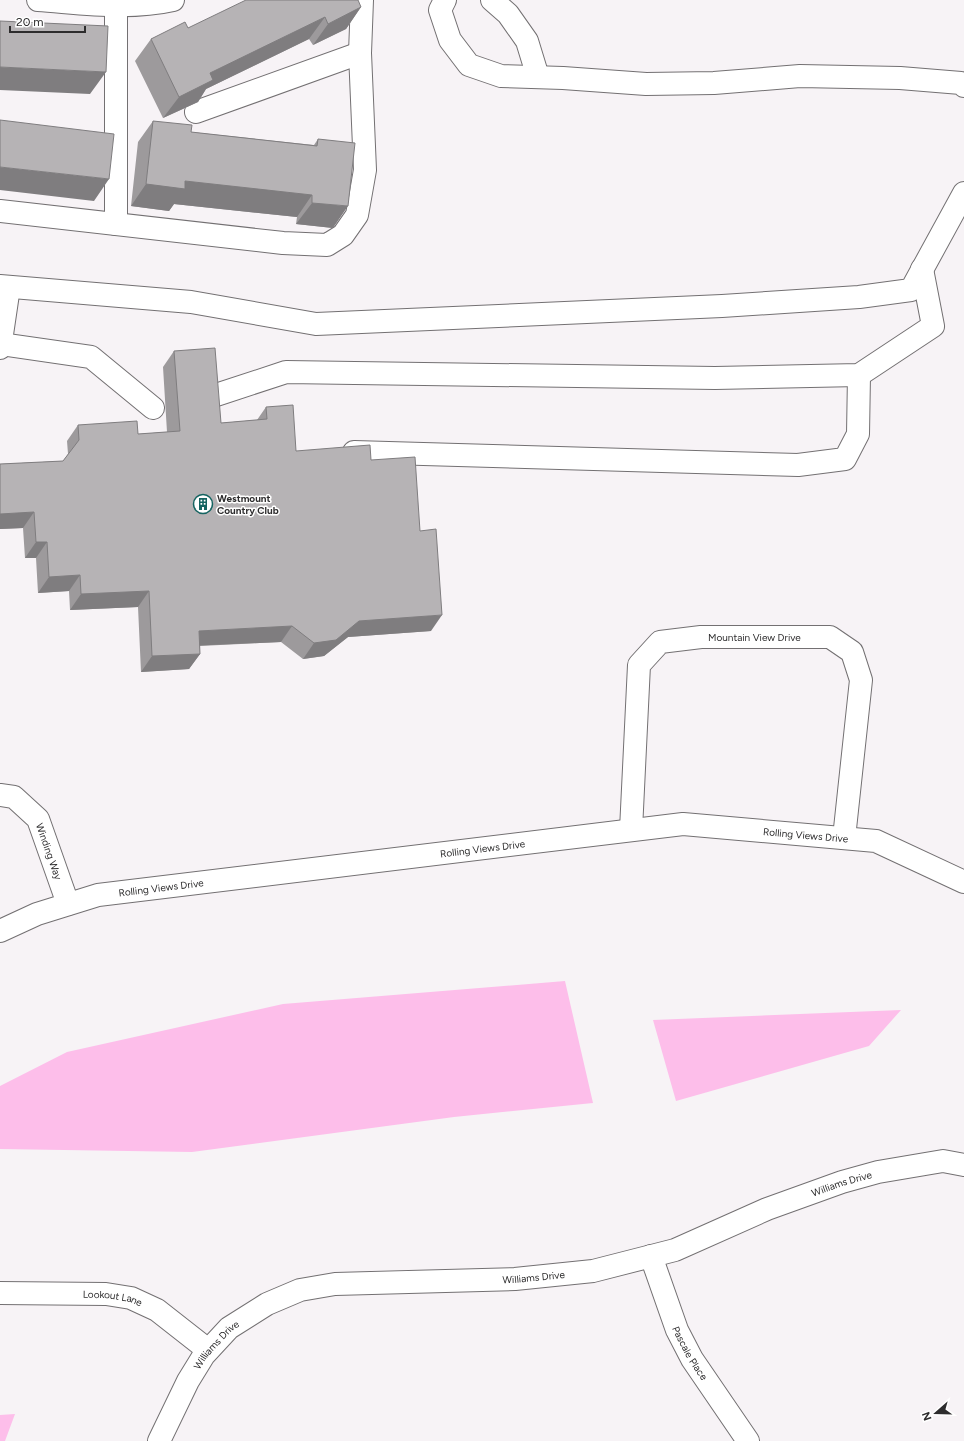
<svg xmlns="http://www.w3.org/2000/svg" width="964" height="1441" font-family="Figtree,sans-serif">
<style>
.green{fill:#fdbeea}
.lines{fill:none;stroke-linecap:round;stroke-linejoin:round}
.minor-casing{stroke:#737072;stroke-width:24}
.minor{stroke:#fff;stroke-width:22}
.wall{fill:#9d9a9c}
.shaded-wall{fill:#7f7d7f}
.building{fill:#b6b3b5;stroke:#7f7d7f}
.labels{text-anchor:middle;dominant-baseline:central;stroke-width:3;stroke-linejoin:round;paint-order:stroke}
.poi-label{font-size:10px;font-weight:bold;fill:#2d2c2d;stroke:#fff;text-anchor:start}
.street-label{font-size:10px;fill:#2d2c2d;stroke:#fff}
</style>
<rect width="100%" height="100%" fill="#f7f3f6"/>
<path class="green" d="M 565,981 L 593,1103 L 454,1117 L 192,1152 L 0,1149 L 0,1086 L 67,1052 L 283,1004 Z
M 901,1010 L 869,1046 L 676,1101 L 653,1020 Z
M 15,1414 L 5,1441 L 0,1441 L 0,1415 Z"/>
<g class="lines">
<defs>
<g id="minor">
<path d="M 38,0 C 82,3 129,10 173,0"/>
<path d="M 445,0 L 440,10 L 450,40 L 469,65 L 501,76 L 563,78 L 646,84 L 714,83 L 800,76 L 900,78 L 961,83 L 964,86"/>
<path d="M 492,0 L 508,14 L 527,41 L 538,77"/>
<path d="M 196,112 L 360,53"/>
<path d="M 0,211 L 283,243 L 327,245 L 343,235 L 357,215 L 365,170 L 360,53 L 362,0"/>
<path d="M 116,224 L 116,5"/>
<path d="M 0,286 L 191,302 L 316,324 L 722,306 L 859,297 L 911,290 L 964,193"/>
<path d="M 0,344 L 91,357 L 153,408"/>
<path d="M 0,348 L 9,287"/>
<path d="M 213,396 L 286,372 L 715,378 L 859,375 L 933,326 L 922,269"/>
<path d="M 354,452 L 798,465 L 845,459 L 858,434 L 859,375"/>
<path id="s1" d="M 0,795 L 14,797 L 38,819 L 68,904"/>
<path id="s2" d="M 631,830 L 639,665 L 660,642 L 701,637 L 830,637 L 852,652 L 861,680 L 844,838"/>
<path id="s3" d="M 0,931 L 37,914 L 98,895 L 683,824 L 876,841 L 964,882"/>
<path id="s4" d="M 651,1256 L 677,1330 L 692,1359 L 748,1441"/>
<path id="s5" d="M 0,1293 L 106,1294 L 131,1298 L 157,1310 L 208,1350"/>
<path id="s6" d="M 159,1441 L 188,1381 L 204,1355 L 229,1328 L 267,1304 L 300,1290 L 335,1284 L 515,1279 L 593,1271 L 675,1250 L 767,1209 L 842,1182 L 878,1172 L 943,1161 L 964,1165"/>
</g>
</defs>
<use href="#minor" class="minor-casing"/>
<use href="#minor" class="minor"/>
</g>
<path class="wall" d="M 361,7 L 346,29 L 313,45 L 309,39 L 206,89 L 198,102 L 163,118 L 135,61 L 151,39 L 188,28 Z
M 153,121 L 191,132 L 314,145 L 318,139 L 333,228 L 296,224 L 297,217 L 174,204 L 169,211 L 131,206 L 138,142 Z
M 174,351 L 221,423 L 257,420 L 266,407 L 296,451 L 371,460 L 420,531 L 431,631 L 348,637 L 324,656 L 303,659 L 281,642 L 200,646 L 200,654 L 189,669 L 141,672 L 138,607 L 70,610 L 69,591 L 38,593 L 36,558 L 25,558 L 23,528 L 0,529 L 0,464 L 63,461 L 68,454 L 67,441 L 78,425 L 138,434 L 167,432 L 163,367 Z"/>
<path class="shaded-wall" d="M 361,7 L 346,29 L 313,45 L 328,24 Z
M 325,17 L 309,39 L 206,89 L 198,102 L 163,118 L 179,97 L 210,73 Z
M 0,67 L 106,72 L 90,94 L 0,90 Z
M 0,167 L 109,179 L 94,201 L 0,190 Z
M 185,181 L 312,195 L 297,217 L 174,204 L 169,211 L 131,206 L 146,184 Z
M 312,203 L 348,206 L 333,228 L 296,224 Z
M 34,512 L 23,528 L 0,529 L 0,514 Z
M 36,542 L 47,542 L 36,558 L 25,558 Z
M 80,575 L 69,591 L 38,593 L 49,577 Z
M 149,591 L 138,607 L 70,610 L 81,594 Z
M 442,615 L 431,631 L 348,637 L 324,656 L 303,659 L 314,643 L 359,621 Z
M 292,626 L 281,642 L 188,646 L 199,631 Z
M 200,654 L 189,669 L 141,672 L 152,656 Z"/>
<path class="building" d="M 246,0 L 358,0 L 361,7 L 328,24 L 325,17 L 210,73 L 213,80 L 179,97 L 151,39 L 185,22 L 188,28 Z
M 0,21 L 108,26 L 106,72 L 0,67 Z
M 0,120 L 114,134 L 109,179 L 0,167 Z
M 153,121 L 192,125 L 191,132 L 317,146 L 318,139 L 355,143 L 348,206 L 312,203 L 312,195 L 185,181 L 185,189 L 146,184 Z
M 215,348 L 221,423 L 267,419 L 266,407 L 293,405 L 296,451 L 370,445 L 371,460 L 415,457 L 420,531 L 436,529 L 442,615 L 359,621 L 336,640 L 314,643 L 292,626 L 199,631 L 200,654 L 152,656 L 149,591 L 81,594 L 80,575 L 49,577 L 47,542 L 36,542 L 34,512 L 0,514 L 0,464 L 63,461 L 79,440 L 78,425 L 137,421 L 138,434 L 180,431 L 174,351 Z"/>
<defs>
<symbol id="building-ring" viewBox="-11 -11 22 22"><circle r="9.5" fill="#fff" stroke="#156461" stroke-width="1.5"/><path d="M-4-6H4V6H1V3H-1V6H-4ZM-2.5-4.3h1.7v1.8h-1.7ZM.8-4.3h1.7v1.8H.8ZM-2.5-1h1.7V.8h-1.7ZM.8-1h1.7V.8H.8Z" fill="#156461"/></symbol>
</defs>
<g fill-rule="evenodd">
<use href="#building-ring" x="192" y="493" width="22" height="22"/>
</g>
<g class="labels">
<g class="poi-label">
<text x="217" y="498">Westmount<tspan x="217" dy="12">Country Club</tspan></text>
</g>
<g class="street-label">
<text stroke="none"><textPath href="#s2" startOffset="291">Mountain View Drive</textPath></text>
<text stroke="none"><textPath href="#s3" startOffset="817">Rolling Views Drive</textPath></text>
<text stroke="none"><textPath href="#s3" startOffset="492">Rolling Views Drive</textPath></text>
<text stroke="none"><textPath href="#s1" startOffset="81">Winding Way</textPath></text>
<text stroke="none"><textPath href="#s3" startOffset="168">Rolling Views Drive</textPath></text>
<text stroke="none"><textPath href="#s6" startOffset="773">Williams Drive</textPath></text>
<text stroke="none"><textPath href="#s6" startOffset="449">Williams Drive</textPath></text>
<text stroke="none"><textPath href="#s5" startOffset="113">Lookout Lane</textPath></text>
<text stroke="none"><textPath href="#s6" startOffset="113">Williams Drive</textPath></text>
<text stroke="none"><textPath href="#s4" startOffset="105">Pascale Place</textPath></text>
</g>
</g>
<g transform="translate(936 1413) rotate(250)" stroke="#ffffff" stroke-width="3" paint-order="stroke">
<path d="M0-3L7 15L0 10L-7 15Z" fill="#2d2c2d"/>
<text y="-6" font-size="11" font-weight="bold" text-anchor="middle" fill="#2d2c2d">N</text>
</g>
<path d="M10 26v6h75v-6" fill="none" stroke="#2d2c2d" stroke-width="2"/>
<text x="16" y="26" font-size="12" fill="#2d2c2d" stroke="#ffffff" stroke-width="3" paint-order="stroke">20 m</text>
</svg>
